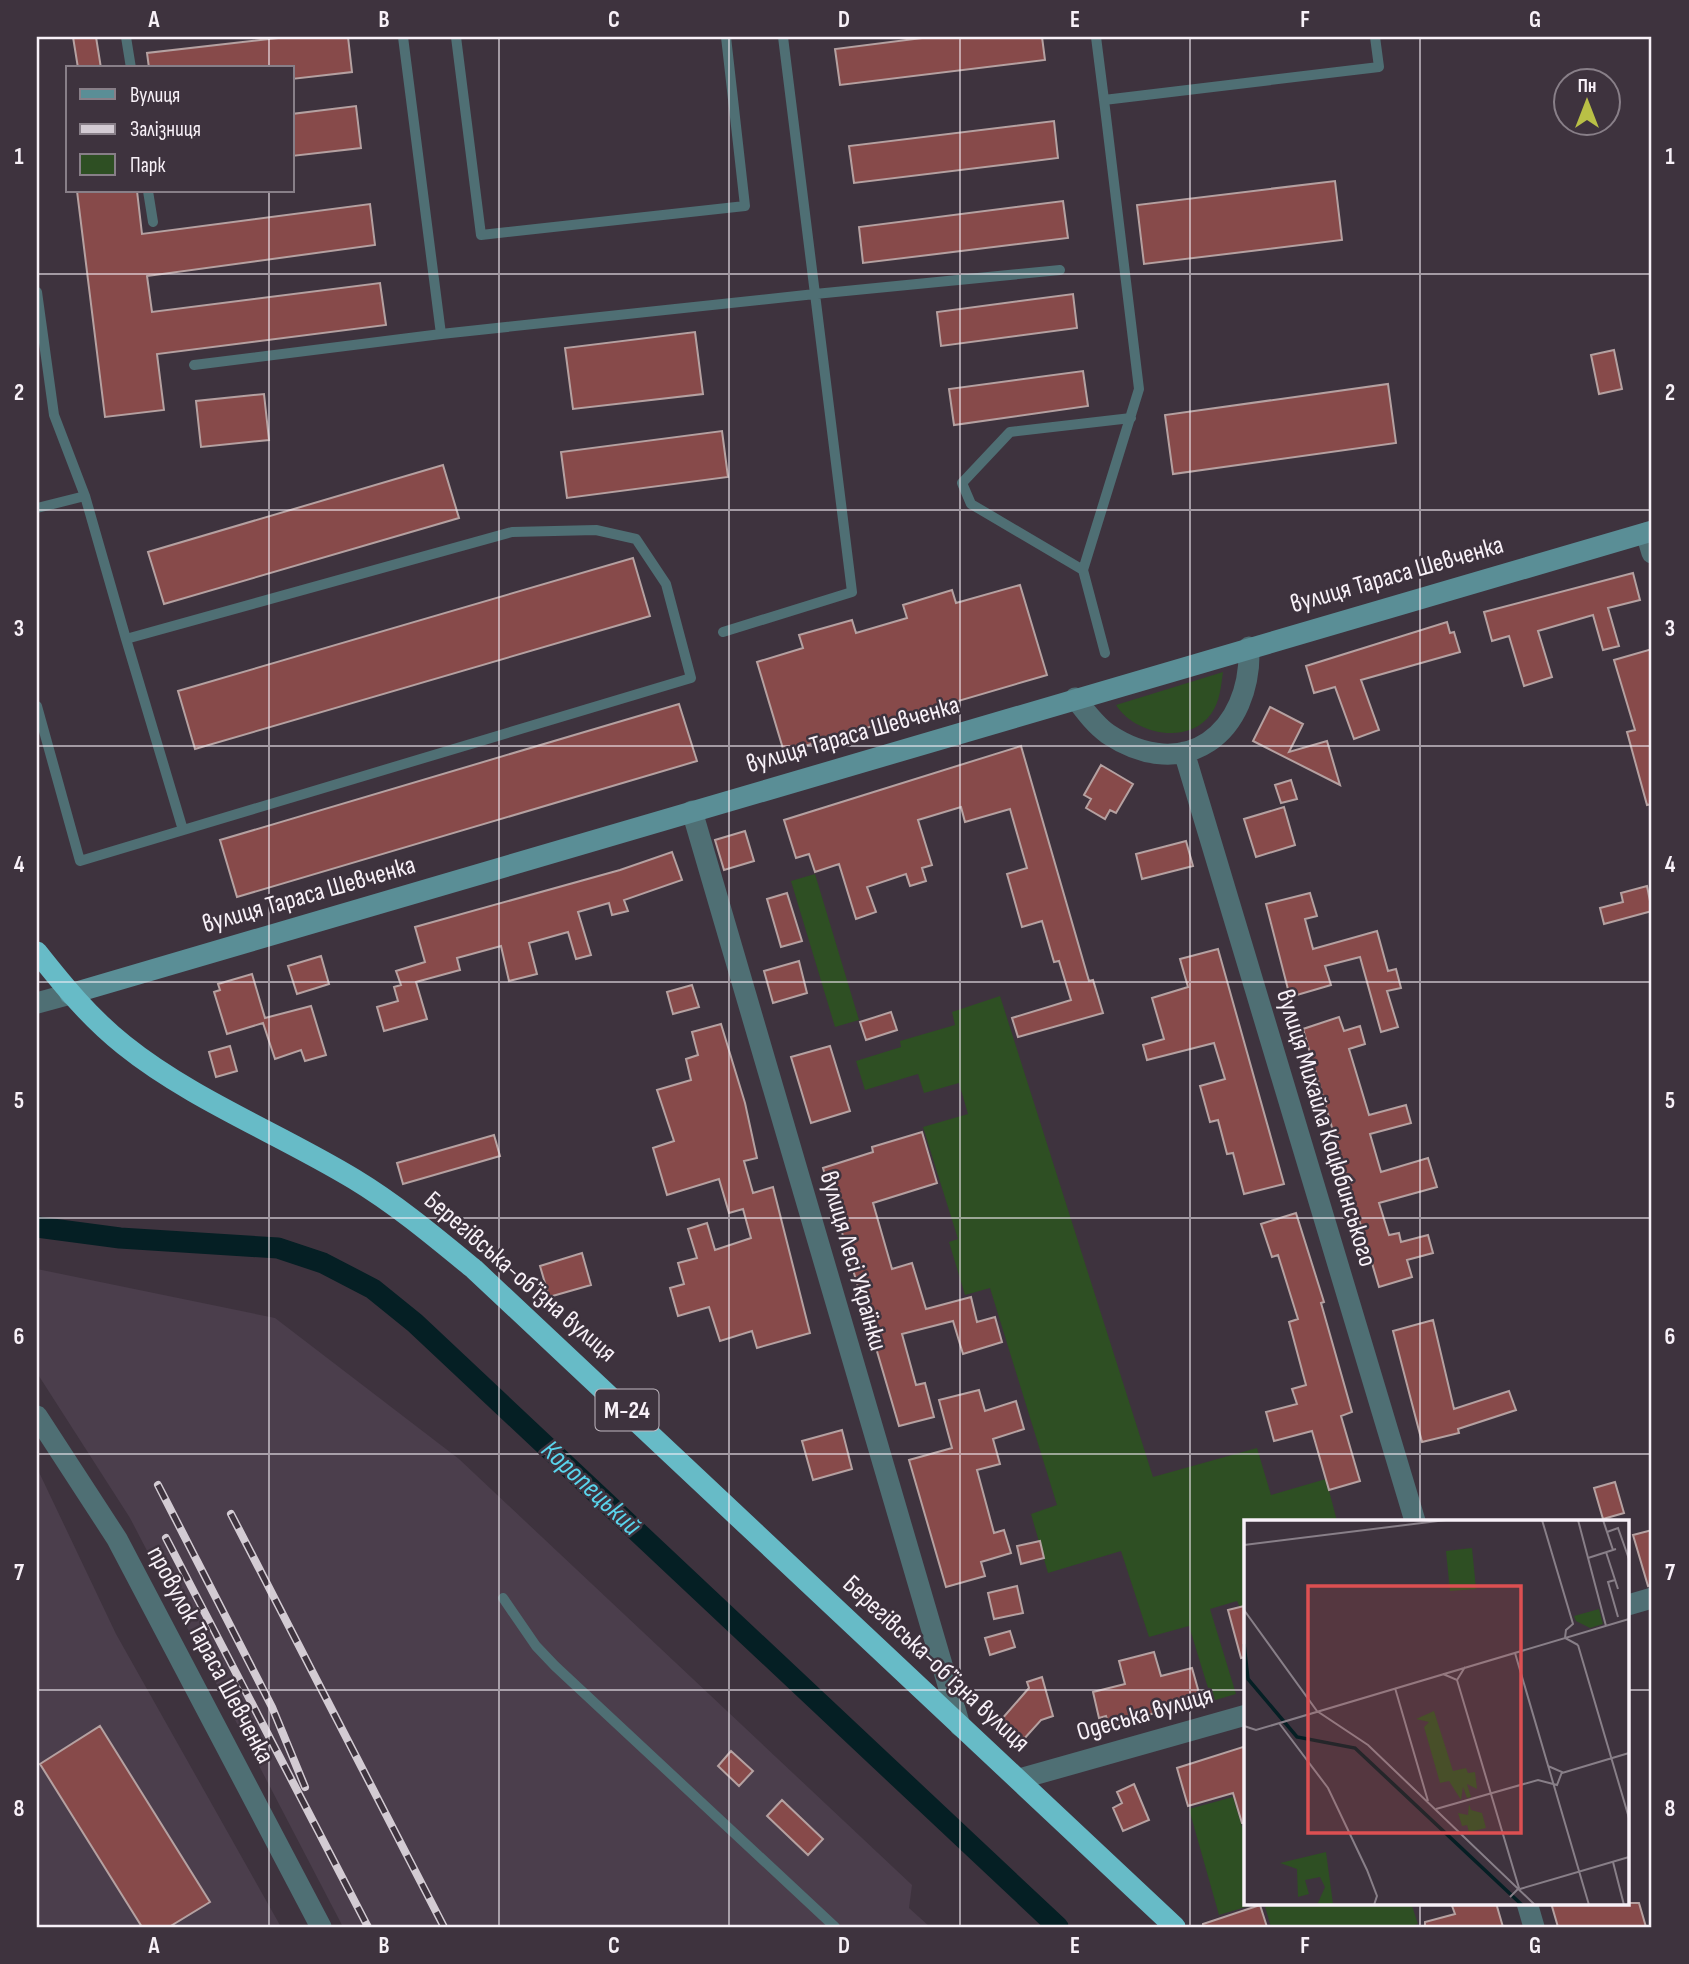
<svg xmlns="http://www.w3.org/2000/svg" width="1689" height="1964" font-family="'Sofia Sans Condensed',sans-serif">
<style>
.industrial{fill:#4b3e4c}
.green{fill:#2e4f23}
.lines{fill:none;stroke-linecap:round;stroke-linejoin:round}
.canal{stroke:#051f24;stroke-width:21}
.building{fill:#874a4a;stroke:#b5a1a1;stroke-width:2}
.lane{stroke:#4f6f74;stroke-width:10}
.street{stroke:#4f6f74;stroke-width:21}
.secondary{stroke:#5a8e96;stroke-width:21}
.highway{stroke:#67bbc7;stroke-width:21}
.rail-casing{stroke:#d3cbd3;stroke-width:8}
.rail{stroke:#3e333e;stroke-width:5;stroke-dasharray:16;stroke-linecap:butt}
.grid{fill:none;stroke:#f8f1f8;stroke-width:2;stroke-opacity:0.55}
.labels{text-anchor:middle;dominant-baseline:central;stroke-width:5;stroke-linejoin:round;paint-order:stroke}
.shield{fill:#3e333e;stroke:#c0b8c0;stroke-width:2}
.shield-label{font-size:24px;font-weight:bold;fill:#f8f1f8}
.street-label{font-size:26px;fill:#f8f1f8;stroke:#3e333e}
.water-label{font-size:28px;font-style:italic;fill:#5ad5ed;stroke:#3e333e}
.inset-river{fill:none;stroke:#051f24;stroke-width:3.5}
.inset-road{fill:none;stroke:#887f88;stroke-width:2}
.view{fill:#dd5052;fill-opacity:0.15;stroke:#dd5052;stroke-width:3.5}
.inset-edge{fill:none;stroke:#f8f1f8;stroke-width:3.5}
.neatline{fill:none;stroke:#f8f1f8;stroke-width:2.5}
.grid-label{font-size:23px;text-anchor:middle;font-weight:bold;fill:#f8f1f8}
</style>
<rect width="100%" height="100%" fill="#3e333e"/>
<path class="industrial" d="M 37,1269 L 275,1318 L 459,1459 L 912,1885 L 909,1908 L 930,1927 L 343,1927 L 130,1518 L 37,1373 Z
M 37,1468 L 116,1634 L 281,1927 L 37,1927 Z"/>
<path class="green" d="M 1223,672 C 1221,686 1220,702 1211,714 C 1188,746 1134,734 1116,705 Z
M 815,874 L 859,1020 L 835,1027 L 791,881 Z
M 1000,996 L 1153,1477 L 1257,1448 L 1271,1495 L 1326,1479 L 1337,1521 L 1246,1521 L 1246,1615 L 1244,1607 L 1240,1607 L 1237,1601 L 1210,1609 L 1236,1694 L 1212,1701 L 1189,1626 L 1149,1637 L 1121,1551 L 1048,1573 L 1031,1514 L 1057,1505 L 990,1288 L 965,1295 L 949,1242 L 958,1239 L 923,1127 L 968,1114 L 959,1083 L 924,1093 L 918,1074 L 865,1090 L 856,1061 L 901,1047 L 900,1041 L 955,1025 L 952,1012 Z
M 1233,1797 L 1243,1830 L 1246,1829 L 1246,1903 L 1259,1903 L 1219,1915 L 1189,1809 Z
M 1264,1903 L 1411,1903 L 1418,1924 L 1406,1927 L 1271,1927 Z"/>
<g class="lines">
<path class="canal" d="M 37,1227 L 120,1238 L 278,1248 L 323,1263 L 373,1289 L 415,1323 L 1058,1927"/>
</g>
<path class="building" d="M 73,37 L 96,37 L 101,68 L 78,68 Z
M 287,37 L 348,37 L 352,72 L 292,79 L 292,68 L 149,68 L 147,53 Z
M 930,37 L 1042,37 L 1045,60 L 840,85 L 835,49 Z
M 356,106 L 361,148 L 292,156 L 292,114 Z
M 1054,121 L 1058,158 L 854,183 L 849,146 Z
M 1335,181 L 1342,240 L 1144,264 L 1137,205 Z
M 77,191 L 137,191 L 142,234 L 370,204 L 375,245 L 147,276 L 152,312 L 380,283 L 386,325 L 157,354 L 164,410 L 105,417 Z
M 1063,201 L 1068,238 L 863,263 L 859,227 Z
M 1073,294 L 1077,328 L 941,346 L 937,312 Z
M 695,332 L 703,394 L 573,409 L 565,348 Z
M 1614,350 L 1622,389 L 1599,394 L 1591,355 Z
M 1083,371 L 1088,406 L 954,425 L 949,389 Z
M 1388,384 L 1396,443 L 1173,474 L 1165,415 Z
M 264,394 L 269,440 L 201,447 L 196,401 Z
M 722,431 L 728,477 L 567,498 L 561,452 Z
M 443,465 L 459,518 L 164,604 L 148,552 Z
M 633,558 L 650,616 L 195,749 L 178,691 Z
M 1633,573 L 1640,600 L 1608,608 L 1619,646 L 1603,650 L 1593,615 L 1538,631 L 1552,677 L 1524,686 L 1509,636 L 1492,641 L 1484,612 Z
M 1020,585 L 1047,675 L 784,752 L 757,662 L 803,648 L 799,635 L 852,620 L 856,633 L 907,618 L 903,605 L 952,590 L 956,603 Z
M 1447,622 L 1450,633 L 1454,632 L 1460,652 L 1361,680 L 1379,730 L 1354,739 L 1335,687 L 1314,693 L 1306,666 Z
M 1652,649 L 1652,804 L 1647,805 L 1627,732 L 1635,730 L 1614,660 Z
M 679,704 L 697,761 L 237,897 L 220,840 Z
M 1270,707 L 1303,724 L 1289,752 L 1327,741 L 1340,785 L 1253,741 Z
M 1021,746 L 1089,981 L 1093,980 L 1103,1013 L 1018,1037 L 1012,1018 L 1071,1000 L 1059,961 L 1054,962 L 1042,921 L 1022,927 L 1007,874 L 1027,868 L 1010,809 L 965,822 L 961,807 L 918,820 L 932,865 L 922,868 L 926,881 L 910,886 L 906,874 L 867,887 L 876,912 L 856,919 L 839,864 L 815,872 L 809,854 L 796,858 L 784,820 Z
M 1101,765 L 1133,784 L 1116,813 L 1110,810 L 1105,819 L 1086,808 L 1091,799 L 1084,795 Z
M 1291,780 L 1297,799 L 1281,803 L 1275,785 Z
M 1284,807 L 1295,845 L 1256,857 L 1244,819 Z
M 745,831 L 754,861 L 724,870 L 715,840 Z
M 1186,841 L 1193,866 L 1142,879 L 1136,854 Z
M 672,852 L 682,880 L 624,900 L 628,911 L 612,915 L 609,903 L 578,912 L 591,955 L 576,959 L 568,932 L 529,943 L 537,974 L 509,981 L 501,946 L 457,958 L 460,970 L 416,982 L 427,1019 L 384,1031 L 377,1007 L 398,1001 L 394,987 L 401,985 L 396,971 L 425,962 L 415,927 L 620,870 Z
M 1647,886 L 1652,911 L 1604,924 L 1600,908 L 1623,902 L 1621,893 Z
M 787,893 L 802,941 L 781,947 L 767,899 Z
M 1310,893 L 1317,916 L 1305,919 L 1313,949 L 1377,931 L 1388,971 L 1396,969 L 1401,988 L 1387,991 L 1398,1027 L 1381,1032 L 1360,957 L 1325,966 L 1331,985 L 1290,997 L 1266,904 Z
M 1218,949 L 1284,1184 L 1244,1194 L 1233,1153 L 1227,1154 L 1218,1120 L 1210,1122 L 1200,1086 L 1225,1079 L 1214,1043 L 1147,1060 L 1143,1045 L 1164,1039 L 1152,998 L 1188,987 L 1180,959 Z
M 321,956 L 329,984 L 297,994 L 288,966 Z
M 799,961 L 807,993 L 773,1003 L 764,971 Z
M 252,974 L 265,1018 L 311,1006 L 326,1055 L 305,1061 L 301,1050 L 275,1059 L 263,1023 L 227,1034 L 214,992 L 220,990 L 218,984 Z
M 692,985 L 699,1007 L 673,1014 L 667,992 Z
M 891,1012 L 897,1030 L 866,1040 L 860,1022 Z
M 1339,1017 L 1344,1031 L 1360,1026 L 1365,1044 L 1349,1049 L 1369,1115 L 1406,1105 L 1411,1123 L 1370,1134 L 1381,1172 L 1428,1158 L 1437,1187 L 1379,1203 L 1389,1235 L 1399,1233 L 1401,1242 L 1428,1235 L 1433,1253 L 1407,1260 L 1412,1277 L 1379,1287 L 1303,1029 Z
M 721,1024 L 745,1103 L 757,1158 L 744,1161 L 753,1193 L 773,1187 L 810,1333 L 757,1348 L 752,1331 L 720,1341 L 709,1307 L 678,1316 L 670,1288 L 684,1284 L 678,1263 L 697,1258 L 688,1229 L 707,1223 L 715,1250 L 751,1238 L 743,1209 L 729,1213 L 719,1179 L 667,1195 L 653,1148 L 674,1141 L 657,1090 L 691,1080 L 686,1059 L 698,1055 L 692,1032 Z
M 230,1046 L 237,1071 L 216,1077 L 209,1052 Z
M 830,1046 L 850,1111 L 811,1123 L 791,1057 Z
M 922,1132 L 937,1183 L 873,1203 L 892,1269 L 912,1263 L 926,1309 L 971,1297 L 977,1322 L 995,1317 L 1002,1342 L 963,1354 L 953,1321 L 902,1334 L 916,1385 L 925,1383 L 934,1417 L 899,1426 L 823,1168 L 873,1152 L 872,1147 Z
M 494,1135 L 500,1156 L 403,1184 L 397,1163 Z
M 1296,1213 L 1324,1302 L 1321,1303 L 1352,1412 L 1341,1416 L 1360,1481 L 1329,1490 L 1312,1431 L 1274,1441 L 1266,1412 L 1297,1404 L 1292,1389 L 1306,1385 L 1289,1322 L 1298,1319 L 1278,1255 L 1272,1257 L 1261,1224 Z
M 582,1253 L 591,1285 L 549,1297 L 540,1266 Z
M 1433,1320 L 1454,1409 L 1509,1391 L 1516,1410 L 1458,1429 L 1459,1433 L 1422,1442 L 1393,1331 Z
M 979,1390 L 985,1411 L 1016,1401 L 1024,1429 L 993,1439 L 1000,1464 L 977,1470 L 994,1533 L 1004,1530 L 1011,1553 L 981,1562 L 985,1576 L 946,1587 L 909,1460 L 952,1448 L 939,1400 Z
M 842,1430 L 852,1469 L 813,1480 L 802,1441 Z
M 1615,1482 L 1624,1513 L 1603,1519 L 1594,1488 Z
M 1652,1530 L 1652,1585 L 1648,1586 L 1633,1535 Z
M 1040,1541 L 1044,1558 L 1021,1564 L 1017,1546 Z
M 1017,1586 L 1023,1613 L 994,1619 L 988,1593 Z
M 1244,1606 L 1246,1657 L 1241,1658 L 1228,1610 Z
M 1010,1631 L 1015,1647 L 990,1655 L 985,1638 Z
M 1154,1652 L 1161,1676 L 1192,1668 L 1201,1700 L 1130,1720 L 1131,1724 L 1110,1729 L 1106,1716 L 1099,1718 L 1093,1692 L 1125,1684 L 1119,1661 Z
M 1042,1677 L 1053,1716 L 1041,1720 L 1023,1740 L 1001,1720 L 1029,1688 L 1027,1682 Z
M 100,1726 L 210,1902 L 169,1927 L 142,1927 L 40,1764 Z
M 1246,1746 L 1246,1823 L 1242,1823 L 1233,1793 L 1188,1806 L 1177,1768 Z
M 731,1751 L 753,1771 L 739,1786 L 718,1766 Z
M 1134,1784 L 1149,1820 L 1123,1831 L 1113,1808 L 1122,1803 L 1117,1792 Z
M 782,1800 L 823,1839 L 808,1855 L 767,1816 Z
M 1451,1903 L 1496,1903 L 1503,1927 L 1425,1927 L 1425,1922 L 1455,1914 Z
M 1551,1903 L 1639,1903 L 1646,1927 L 1558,1927 Z
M 1260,1905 L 1267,1927 L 1203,1927 L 1203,1924 Z"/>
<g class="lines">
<path class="lane" d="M 126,37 L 131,68
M 403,37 L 441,334 L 815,294 L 783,37
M 456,37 L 481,235 L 745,206 L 726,37
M 1096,37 L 1104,100
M 148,191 L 153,222
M 37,292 L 54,415 L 85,496 L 37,508
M 194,365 L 441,334
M 85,496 L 126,639
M 1083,570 L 971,504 L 962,483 L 1010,432 L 1131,418
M 723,632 L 852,592 L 815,294 L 1060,270
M 1105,653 L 1083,570 L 1139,389 L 1104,100 L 1379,67 L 1375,37
M 37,706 L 80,861 L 691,678 L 666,584 L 636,539 L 596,530 L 512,532 L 126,639 L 183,830
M 503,1598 L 536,1646 L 555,1666 L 835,1927"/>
<path class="street" d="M 1646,533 L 1652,553
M 1075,698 C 1085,711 1095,725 1108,734 C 1185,785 1252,733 1249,647
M 1184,752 L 1415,1521
M 692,811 L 960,1726
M 37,1003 L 70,994
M 37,1416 L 117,1539 L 321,1927
M 1628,1605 L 1652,1598
M 1019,1779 L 1246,1715
M 1527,1903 L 1534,1927"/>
<path class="secondary" d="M 70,994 L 1652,531"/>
<path class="highway" d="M 37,952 C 63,985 90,1018 124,1045 C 191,1099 280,1134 354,1179 C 397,1205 435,1237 474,1269 L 1175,1927"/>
<defs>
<path id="rail" d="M 158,1485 L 272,1707 L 305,1787
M 231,1514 L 444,1927
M 166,1538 L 368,1927"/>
</defs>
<use href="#rail" class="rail-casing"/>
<use href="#rail" class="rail"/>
</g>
<path class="grid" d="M 269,37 L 269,68M 499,37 L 499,1927M 729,37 L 729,1927M 960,37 L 960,1927M 1190,37 L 1190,1927M 1420,37 L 1420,1521M 269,191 L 269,1927M 37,274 L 1652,274M 37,510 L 1652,510M 37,746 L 1652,746M 37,982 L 1652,982M 37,1218 L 1652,1218M 37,1454 L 1652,1454M 37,1690 L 1246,1690M 1628,1690 L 1652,1690M 1420,1903 L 1420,1927"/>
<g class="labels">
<rect class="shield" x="595.5" y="1389.5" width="63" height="41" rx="5"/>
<g class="shield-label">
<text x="627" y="1410">М-24</text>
</g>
<g class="street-label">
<text transform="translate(1397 575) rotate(-16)">вулиця Тараса Шевченка</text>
<text transform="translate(853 735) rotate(-16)">вулиця Тараса Шевченка</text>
<text transform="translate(309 895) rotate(-16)">вулиця Тараса Шевченка</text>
<text transform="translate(1326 1128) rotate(73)">вулиця Михайла Коцюбинського</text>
<text transform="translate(853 1261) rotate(74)">вулиця Лесі Українки</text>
<text transform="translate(520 1277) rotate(41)">Берегівська-обʼїзна вулиця</text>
<text transform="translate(210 1655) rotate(62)">провулок Тараса Шевченка</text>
<text transform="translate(936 1664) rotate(43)">Берегівська-обʼїзна вулиця</text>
<text transform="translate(1145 1714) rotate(-16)">Одеська вулиця</text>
</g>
<g class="water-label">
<text transform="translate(591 1488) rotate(43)">Коропецький</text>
</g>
</g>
<g transform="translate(1244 1520)">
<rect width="385" height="385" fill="#3e333e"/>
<path d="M 228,28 L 232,69 L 206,71 L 202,31 ZM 355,89 L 359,104 L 346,108 L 332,101 L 330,96 ZM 190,191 L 209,251 L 222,248 L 224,253 L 231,252 L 233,269 L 223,264 L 227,277 L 223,278 L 219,267 L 217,280 L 205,261 L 196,263 L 180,207 L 185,202 L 172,199 ZM 225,284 L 227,290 L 238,293 L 242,308 L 225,312 L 223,305 L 218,306 L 214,293 L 224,295 ZM 82,332 L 89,384 L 73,385 L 81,367 L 76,357 L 61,360 L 65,374 L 54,377 L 53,349 L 36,343 Z" fill="#2e4f23"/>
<path class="inset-river" d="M 0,124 L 4,159 L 53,217 L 111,228 L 278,385"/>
<path class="inset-road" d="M 298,0 L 329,104 L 322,110 L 321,118 L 334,125M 334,0 L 362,106M 359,0 L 369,30M 363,12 L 374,8 L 385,39M 0,25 L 202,0M 362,32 L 374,69M 344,38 L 372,29M 371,60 L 364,62 L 374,97M 0,90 L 73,191 L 124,225 L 291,385M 334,125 L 385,298M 271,133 L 345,385M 199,154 L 213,160 L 221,147M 213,160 L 275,368 L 266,377M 151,168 L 184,281M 35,203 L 84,268 L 123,350 L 133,376 L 130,385M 0,206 L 12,210 L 385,99M 318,253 L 385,233M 192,289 L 294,260 L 313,265 L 318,252 L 304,246M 369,342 L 380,385M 276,369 L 385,337"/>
<path class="view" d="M 64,66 L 277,66 L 277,313 L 64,313 Z"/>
<rect width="385" height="385" class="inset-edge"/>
</g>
<rect width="1689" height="1964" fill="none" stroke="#3e333e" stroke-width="77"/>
<rect x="66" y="66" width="228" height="126" fill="#3e333e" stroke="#887f88" stroke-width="2"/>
<rect x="80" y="89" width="35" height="10" fill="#5a8e96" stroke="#887f88" stroke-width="2"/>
<text x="130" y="102" font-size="21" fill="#f8f1f8">Вулиця</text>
<rect x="80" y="124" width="35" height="10" fill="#d3cbd3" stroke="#887f88" stroke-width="2"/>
<text x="130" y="136" font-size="21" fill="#f8f1f8">Залізниця</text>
<rect x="80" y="154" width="35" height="21" fill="#2e4f23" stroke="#887f88" stroke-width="2"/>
<text x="130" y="172" font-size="21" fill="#f8f1f8">Парк</text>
<g transform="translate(1587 102)"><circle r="33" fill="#3e333e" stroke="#887f88" stroke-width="2"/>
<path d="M0-5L12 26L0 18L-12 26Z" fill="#b9c046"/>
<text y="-10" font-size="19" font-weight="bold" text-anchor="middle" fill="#f8f1f8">Пн</text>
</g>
<rect x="38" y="38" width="1612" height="1888" class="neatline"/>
<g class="grid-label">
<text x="154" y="27">A</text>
<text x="384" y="27">B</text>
<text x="614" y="27">C</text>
<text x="844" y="27">D</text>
<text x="1075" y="27">E</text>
<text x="1305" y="27">F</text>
<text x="1535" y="27">G</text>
<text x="19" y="164">1</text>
<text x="1670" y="164">1</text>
<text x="19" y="400">2</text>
<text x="1670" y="400">2</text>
<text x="19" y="636">3</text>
<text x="1670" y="636">3</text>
<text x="19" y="872">4</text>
<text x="1670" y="872">4</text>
<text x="19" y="1108">5</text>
<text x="1670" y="1108">5</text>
<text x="19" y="1344">6</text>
<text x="1670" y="1344">6</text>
<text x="19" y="1580">7</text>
<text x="1670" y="1580">7</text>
<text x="19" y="1816">8</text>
<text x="1670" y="1816">8</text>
<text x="154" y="1953">A</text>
<text x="384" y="1953">B</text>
<text x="614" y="1953">C</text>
<text x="844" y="1953">D</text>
<text x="1075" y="1953">E</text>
<text x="1305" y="1953">F</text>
<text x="1535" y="1953">G</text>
</g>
</svg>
